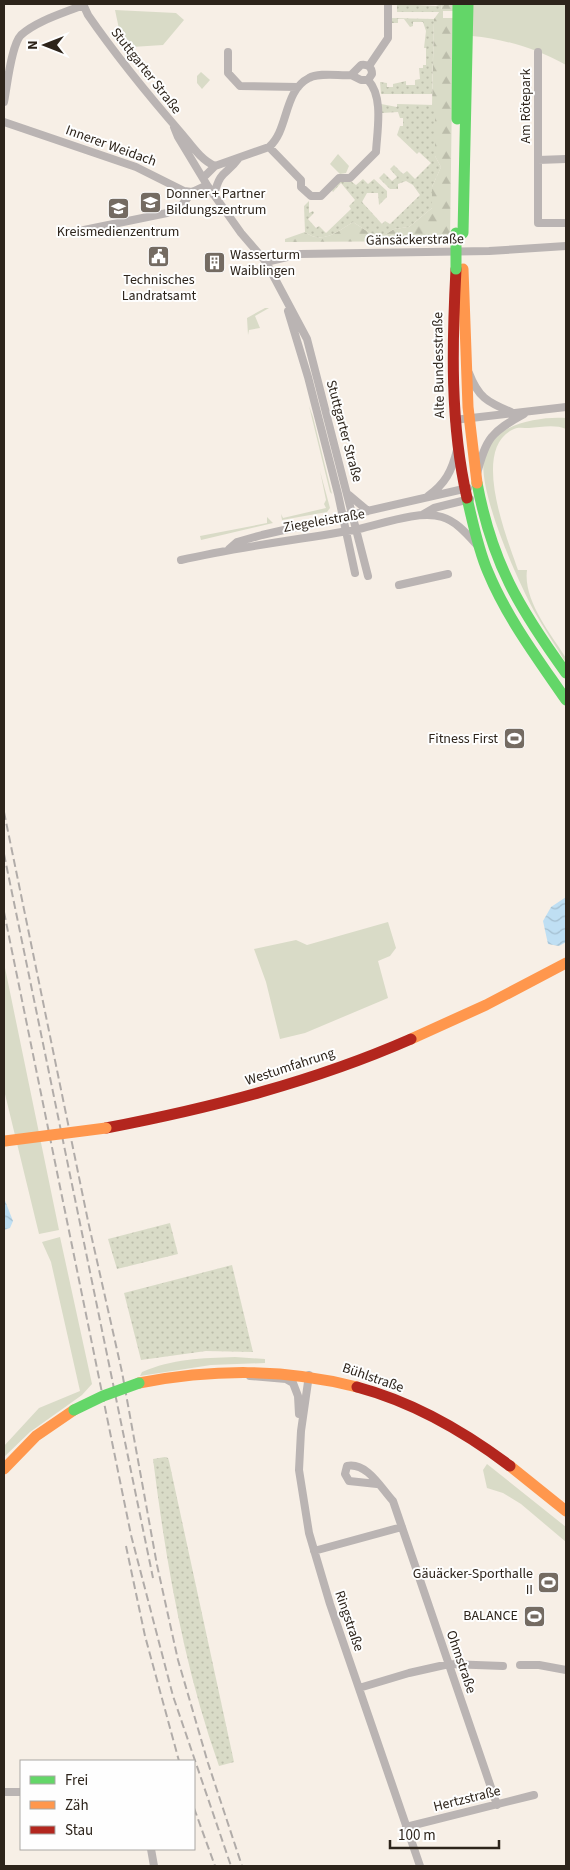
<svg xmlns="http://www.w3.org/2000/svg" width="570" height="1870" font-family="'Source Sans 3',sans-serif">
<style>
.green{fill:#d9dbc7}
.forest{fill:url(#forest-firs)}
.garden{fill:url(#garden-dots)}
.water{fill:url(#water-waves)}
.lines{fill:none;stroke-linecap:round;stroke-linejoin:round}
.street{stroke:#bab4b3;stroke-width:8}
.fast{stroke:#63d668;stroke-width:11}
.slow{stroke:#ff974d;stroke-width:11}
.jam{stroke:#b3261e;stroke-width:11}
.rail{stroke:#b1aca9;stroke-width:2;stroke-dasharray:8 4;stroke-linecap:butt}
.fast-bridge{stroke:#63d668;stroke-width:11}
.slow-bridge{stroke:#ff974d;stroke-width:11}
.labels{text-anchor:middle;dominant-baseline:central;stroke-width:4;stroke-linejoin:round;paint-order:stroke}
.street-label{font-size:14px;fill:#2d241b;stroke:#fefefe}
.poi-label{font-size:14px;fill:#2d241b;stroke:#fefefe;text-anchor:end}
</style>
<defs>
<pattern id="forest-firs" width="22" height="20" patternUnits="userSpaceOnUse" patternTransform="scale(1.25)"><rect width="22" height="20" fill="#d9dbc7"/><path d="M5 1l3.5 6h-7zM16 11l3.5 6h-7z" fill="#bbbcaa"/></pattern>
<pattern id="garden-dots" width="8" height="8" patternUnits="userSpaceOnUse" patternTransform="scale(1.25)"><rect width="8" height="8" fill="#d9dbc7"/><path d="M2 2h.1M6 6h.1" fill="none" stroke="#bbbcaa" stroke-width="1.8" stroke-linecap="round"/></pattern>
<pattern id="water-waves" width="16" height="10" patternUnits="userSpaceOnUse" patternTransform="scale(1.25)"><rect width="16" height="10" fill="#bfdff3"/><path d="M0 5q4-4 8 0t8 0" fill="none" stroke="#a4bfd0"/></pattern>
</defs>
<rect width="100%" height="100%" fill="#f7efe6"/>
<path class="green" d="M 473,4 L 566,4 L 566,65 C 537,49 505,39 472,36 Z
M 115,10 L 176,13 L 184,20 L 163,45 L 132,47 L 122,43 Z
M 201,72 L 210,80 L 202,89 L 197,83 L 197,76 Z
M 338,154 L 349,166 L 346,173 L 340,174 L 330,164 Z
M 265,308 L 269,308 L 255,316 L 260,328 L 249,330 L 248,335 L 247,318 Z
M 309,406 L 313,417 L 332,494 L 330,492 Z
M 566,418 L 566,429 C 556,424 540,427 529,428 C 524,428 517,427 514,429 C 470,448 507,538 518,570 L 527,570 C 523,600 550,633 566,658 L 566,663 C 556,646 544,629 534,611 C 518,581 474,485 485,453 C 494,424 540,416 566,418 Z
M 320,471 L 330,508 L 327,512 L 282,520 L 281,514 L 283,518 L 326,508 L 324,504 L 326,500 Z
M 267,517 L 273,523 L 201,540 L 200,536 L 267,523 Z
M 388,922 L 396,948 L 390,956 L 378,961 L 388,998 L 305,1033 L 280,1039 L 266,982 L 254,949 L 296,940 L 307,945 Z
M 4,963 L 59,1230 L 39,1234 L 4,1090 Z
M 60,1237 L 92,1384 L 82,1395 L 30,1432 L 4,1457 L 4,1446 L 39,1408 L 80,1391 L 51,1262 L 42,1242 Z
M 235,1357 L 265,1359 L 265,1363 L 211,1365 L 140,1376 L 142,1372 C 172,1359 202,1358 235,1357 Z
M 487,1464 L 566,1527 L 566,1542 L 521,1504 L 503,1493 L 487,1488 L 483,1470 Z"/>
<path class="forest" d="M 442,4 L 453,4 L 453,11 L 443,11 L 443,18 L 453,18 L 450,241 L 285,242 L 285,239 L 305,232 C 322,245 337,232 353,222 L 373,235 L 386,234 L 394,229 L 409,227 L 432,208 L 432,187 L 441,167 L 435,156 L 435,106 L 432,105 L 434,19 L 442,8 Z"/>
<path class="garden" d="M 397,4 L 436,6 L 442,4 L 441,12 L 397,12 Z
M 391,18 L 434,19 L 432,94 L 381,94 L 380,82 L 387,83 L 387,87 L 393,87 L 393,84 L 406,81 L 406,85 L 415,85 L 415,80 L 420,79 L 419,68 L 423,68 L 423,65 L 426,65 L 426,48 L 424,48 L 426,31 L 423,22 L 413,22 L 413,26 L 410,27 L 404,19 L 398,19 L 398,23 L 391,23 Z
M 381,104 L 397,107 L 397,104 L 435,105 L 435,156 L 441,167 L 432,187 L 432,208 L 409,227 L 394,229 L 386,234 L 373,235 L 353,222 C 337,232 322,245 305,232 L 304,206 L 309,201 L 309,213 L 313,211 L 314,213 L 308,219 L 316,228 L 319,226 L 326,233 L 351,209 L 349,206 L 355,200 L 341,183 L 333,192 L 332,190 L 340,182 L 352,182 L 356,185 L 363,179 L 368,184 L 374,179 L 387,191 L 387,197 L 379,205 L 378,193 L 367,193 L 362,202 L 382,224 L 385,221 L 390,224 L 420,195 L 413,185 L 406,181 L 398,184 L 398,189 L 390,189 L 379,178 L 384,173 L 392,181 L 397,177 L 390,169 L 394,165 L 403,174 L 407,171 L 415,179 L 431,163 L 419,152 L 417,154 L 397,135 L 400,126 L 403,126 L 403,118 L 400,118 L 398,112 L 382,113 L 380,125 Z
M 170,1223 L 178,1254 L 117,1269 L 108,1239 Z
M 232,1265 L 253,1352 L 206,1351 L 141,1360 L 124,1293 Z
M 165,1457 L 168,1458 L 169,1461 L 234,1762 L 219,1766 C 184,1667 166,1563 153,1459 Z"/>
<path class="water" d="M 566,897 L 566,942 L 559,946 L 548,944 L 543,921 L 551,907 Z
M 4,1198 L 13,1221 L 10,1228 L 4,1230 Z"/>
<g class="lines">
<path class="street" d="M 83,4 L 88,15 C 117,57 149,96 182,134 C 192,146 201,160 215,166
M 228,52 L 228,73 L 240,86 L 298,87
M 538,52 L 538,223 L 566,223
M 361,65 C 368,64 372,67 372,74 L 368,80 L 361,80 L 351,75 Z
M 369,66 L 388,38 L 388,4
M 4,102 C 7,88 11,45 21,35 C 36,21 64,13 83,5
M 4,122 L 136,167 L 184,191 L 192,192 L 207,185
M 174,127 L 178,137 L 207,185 L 241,233 L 266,262 L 307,339 L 368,576
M 269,147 L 301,180 L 301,187 L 311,196 L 321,196 L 339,178 L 350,178 L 376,152 C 377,131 384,97 368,80
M 538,160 L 566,159
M 203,178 L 215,166 L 269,147 C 289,130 283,91 309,78 C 319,72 340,76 351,75
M 214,195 C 221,168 226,176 239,158
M 84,230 L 167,213 L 182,205 L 192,192
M 266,262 L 300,254 L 489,251 L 566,246
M 288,311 L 308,377 L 338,494 L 355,573
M 469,373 C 478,397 487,402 511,412
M 454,420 L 566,407
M 477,474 C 486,438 491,432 524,414
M 349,495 L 368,511
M 428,496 C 445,484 452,471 457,450
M 422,515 L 434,508 L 470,499
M 229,549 L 237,542 L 262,535 L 468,488
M 181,560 C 240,546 300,540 359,529 C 382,524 419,510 442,517 C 456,521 467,534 477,545
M 399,585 L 448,574
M 309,1375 L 301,1431 L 299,1470 L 309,1533 L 330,1604 L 420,1866
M 250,1376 L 286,1379 L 293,1383 L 298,1396 L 299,1414
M 377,1484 L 349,1481 L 345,1474 L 347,1466 C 367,1462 381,1488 393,1501 L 497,1805
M 314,1551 L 402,1527
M 520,1665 L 539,1665 L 566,1670
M 359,1688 L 409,1673 L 449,1664 L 503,1666
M 4,1792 L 21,1792
M 406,1827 L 534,1795
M 151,1849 L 154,1866"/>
<path class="fast" d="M 457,119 L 458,4
M 463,233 L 468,4
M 477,483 C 492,563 519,608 566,673
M 467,498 C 473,523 478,549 488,572 C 507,618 538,659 566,700"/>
<path class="slow" d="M 463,269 L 468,407 L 477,483
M 411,1039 L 486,1005 L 566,963
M 139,1383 C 213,1369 283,1368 357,1387
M 510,1466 L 566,1511
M 4,1469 L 36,1436 L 74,1410"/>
<path class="jam" d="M 456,269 C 452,345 450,423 467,498
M 106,1128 C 210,1108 313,1082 411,1039
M 357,1387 C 413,1402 465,1432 510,1466"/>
<path class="rail" d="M 4,812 L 88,1221 L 122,1372 L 157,1565 L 178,1660 L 208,1763 L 242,1866
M 4,854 L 153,1578
M 4,912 L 131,1535 L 173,1696 L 231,1866
M 126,1546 L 145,1636 L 179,1761
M 194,1808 L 215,1866"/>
<path class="fast-bridge" d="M 456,233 L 456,269
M 74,1410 L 103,1396 L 139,1383"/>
<path class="slow-bridge" d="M 5,1141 L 106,1128"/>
</g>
<defs>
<symbol id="university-square" viewBox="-11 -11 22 22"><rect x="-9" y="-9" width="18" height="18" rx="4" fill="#746b62" stroke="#fefefe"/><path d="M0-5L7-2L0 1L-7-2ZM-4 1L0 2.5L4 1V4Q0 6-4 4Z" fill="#fff"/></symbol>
<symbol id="civic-square" viewBox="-11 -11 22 22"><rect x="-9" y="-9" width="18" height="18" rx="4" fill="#746b62" stroke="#fefefe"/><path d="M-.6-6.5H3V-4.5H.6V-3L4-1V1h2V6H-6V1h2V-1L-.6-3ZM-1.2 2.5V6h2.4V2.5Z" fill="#fff"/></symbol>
<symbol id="building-square" viewBox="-11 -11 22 22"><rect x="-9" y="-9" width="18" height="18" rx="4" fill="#746b62" stroke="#fefefe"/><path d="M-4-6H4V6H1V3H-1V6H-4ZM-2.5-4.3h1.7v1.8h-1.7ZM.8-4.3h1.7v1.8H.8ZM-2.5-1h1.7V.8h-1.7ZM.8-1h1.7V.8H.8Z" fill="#fff"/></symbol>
<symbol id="stadium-square" viewBox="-11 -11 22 22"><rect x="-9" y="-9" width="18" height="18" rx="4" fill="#746b62" stroke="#fefefe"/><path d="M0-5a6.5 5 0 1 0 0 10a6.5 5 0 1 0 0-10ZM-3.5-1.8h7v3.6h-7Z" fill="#fff"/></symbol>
</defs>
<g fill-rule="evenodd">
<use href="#university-square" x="138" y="190" width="25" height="25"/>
<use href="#university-square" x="106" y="196" width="25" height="25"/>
<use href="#civic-square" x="146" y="244" width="25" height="25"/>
<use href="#building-square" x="202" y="250" width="25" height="25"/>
<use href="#stadium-square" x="502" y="726" width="25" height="25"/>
<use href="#stadium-square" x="536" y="1570" width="25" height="25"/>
<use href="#stadium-square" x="522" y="1604" width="25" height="25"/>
</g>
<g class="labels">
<g class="street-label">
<text transform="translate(146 71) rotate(52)">Stuttgarter Straße</text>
<text transform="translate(526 106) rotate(-90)">Am Rötepark</text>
<text transform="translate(111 146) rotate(20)">Innerer Weidach</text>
<text transform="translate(415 240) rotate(-1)">Gänsäckerstraße</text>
<text transform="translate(439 365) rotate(-91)">Alte Bundesstraße</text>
<text transform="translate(344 431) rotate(75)">Stuttgarter Straße</text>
<text transform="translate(324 521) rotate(-10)">Ziegeleistraße</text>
<text transform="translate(290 1067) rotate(-18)">Westumfahrung</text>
<text transform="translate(373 1378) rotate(19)">Bühlstraße</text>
<text transform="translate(349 1621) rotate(71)">Ringstraße</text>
<text transform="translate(461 1662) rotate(71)">Ohmstraße</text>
<text transform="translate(467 1799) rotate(-14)">Hertzstraße</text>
</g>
<g class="poi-label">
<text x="166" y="194" text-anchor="start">Donner + Partner<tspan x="166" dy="16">Bildungszentrum</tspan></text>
<text x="118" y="232" text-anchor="middle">Kreismedienzentrum</text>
<text x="230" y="255" text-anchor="start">Wasserturm<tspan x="230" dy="16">Waiblingen</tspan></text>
<text x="159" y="280" text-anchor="middle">Technisches<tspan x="159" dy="16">Landratsamt</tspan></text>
<text x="498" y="739">Fitness First</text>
<text x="533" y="1574">Gäuäcker-Sporthalle<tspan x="533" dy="16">II</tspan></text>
<text x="518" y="1616">BALANCE</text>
</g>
</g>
<rect width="570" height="1870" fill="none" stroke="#2d241b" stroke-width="10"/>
<rect x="20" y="1760" width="175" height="90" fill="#fefefe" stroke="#aaa7a3"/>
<rect x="30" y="1776" width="25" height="8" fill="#63d668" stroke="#aaa7a3"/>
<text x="65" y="1785" font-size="15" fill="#2d241b">Frei</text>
<rect x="30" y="1801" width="25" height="8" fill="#ff974d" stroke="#aaa7a3"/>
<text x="65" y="1810" font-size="15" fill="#2d241b">Zäh</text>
<rect x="30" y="1826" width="25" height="8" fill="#b3261e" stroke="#aaa7a3"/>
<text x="65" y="1835" font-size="15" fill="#2d241b">Stau</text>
<g transform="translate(45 45) rotate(270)" stroke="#fefefe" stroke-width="4" paint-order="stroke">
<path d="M0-4L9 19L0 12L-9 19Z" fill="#2d241b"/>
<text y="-8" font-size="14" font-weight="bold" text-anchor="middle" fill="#2d241b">N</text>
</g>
<path d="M390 1840v8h109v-8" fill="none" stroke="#2d241b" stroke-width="2.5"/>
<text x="398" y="1840" font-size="15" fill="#2d241b" stroke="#fefefe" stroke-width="4" paint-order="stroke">100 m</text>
</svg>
